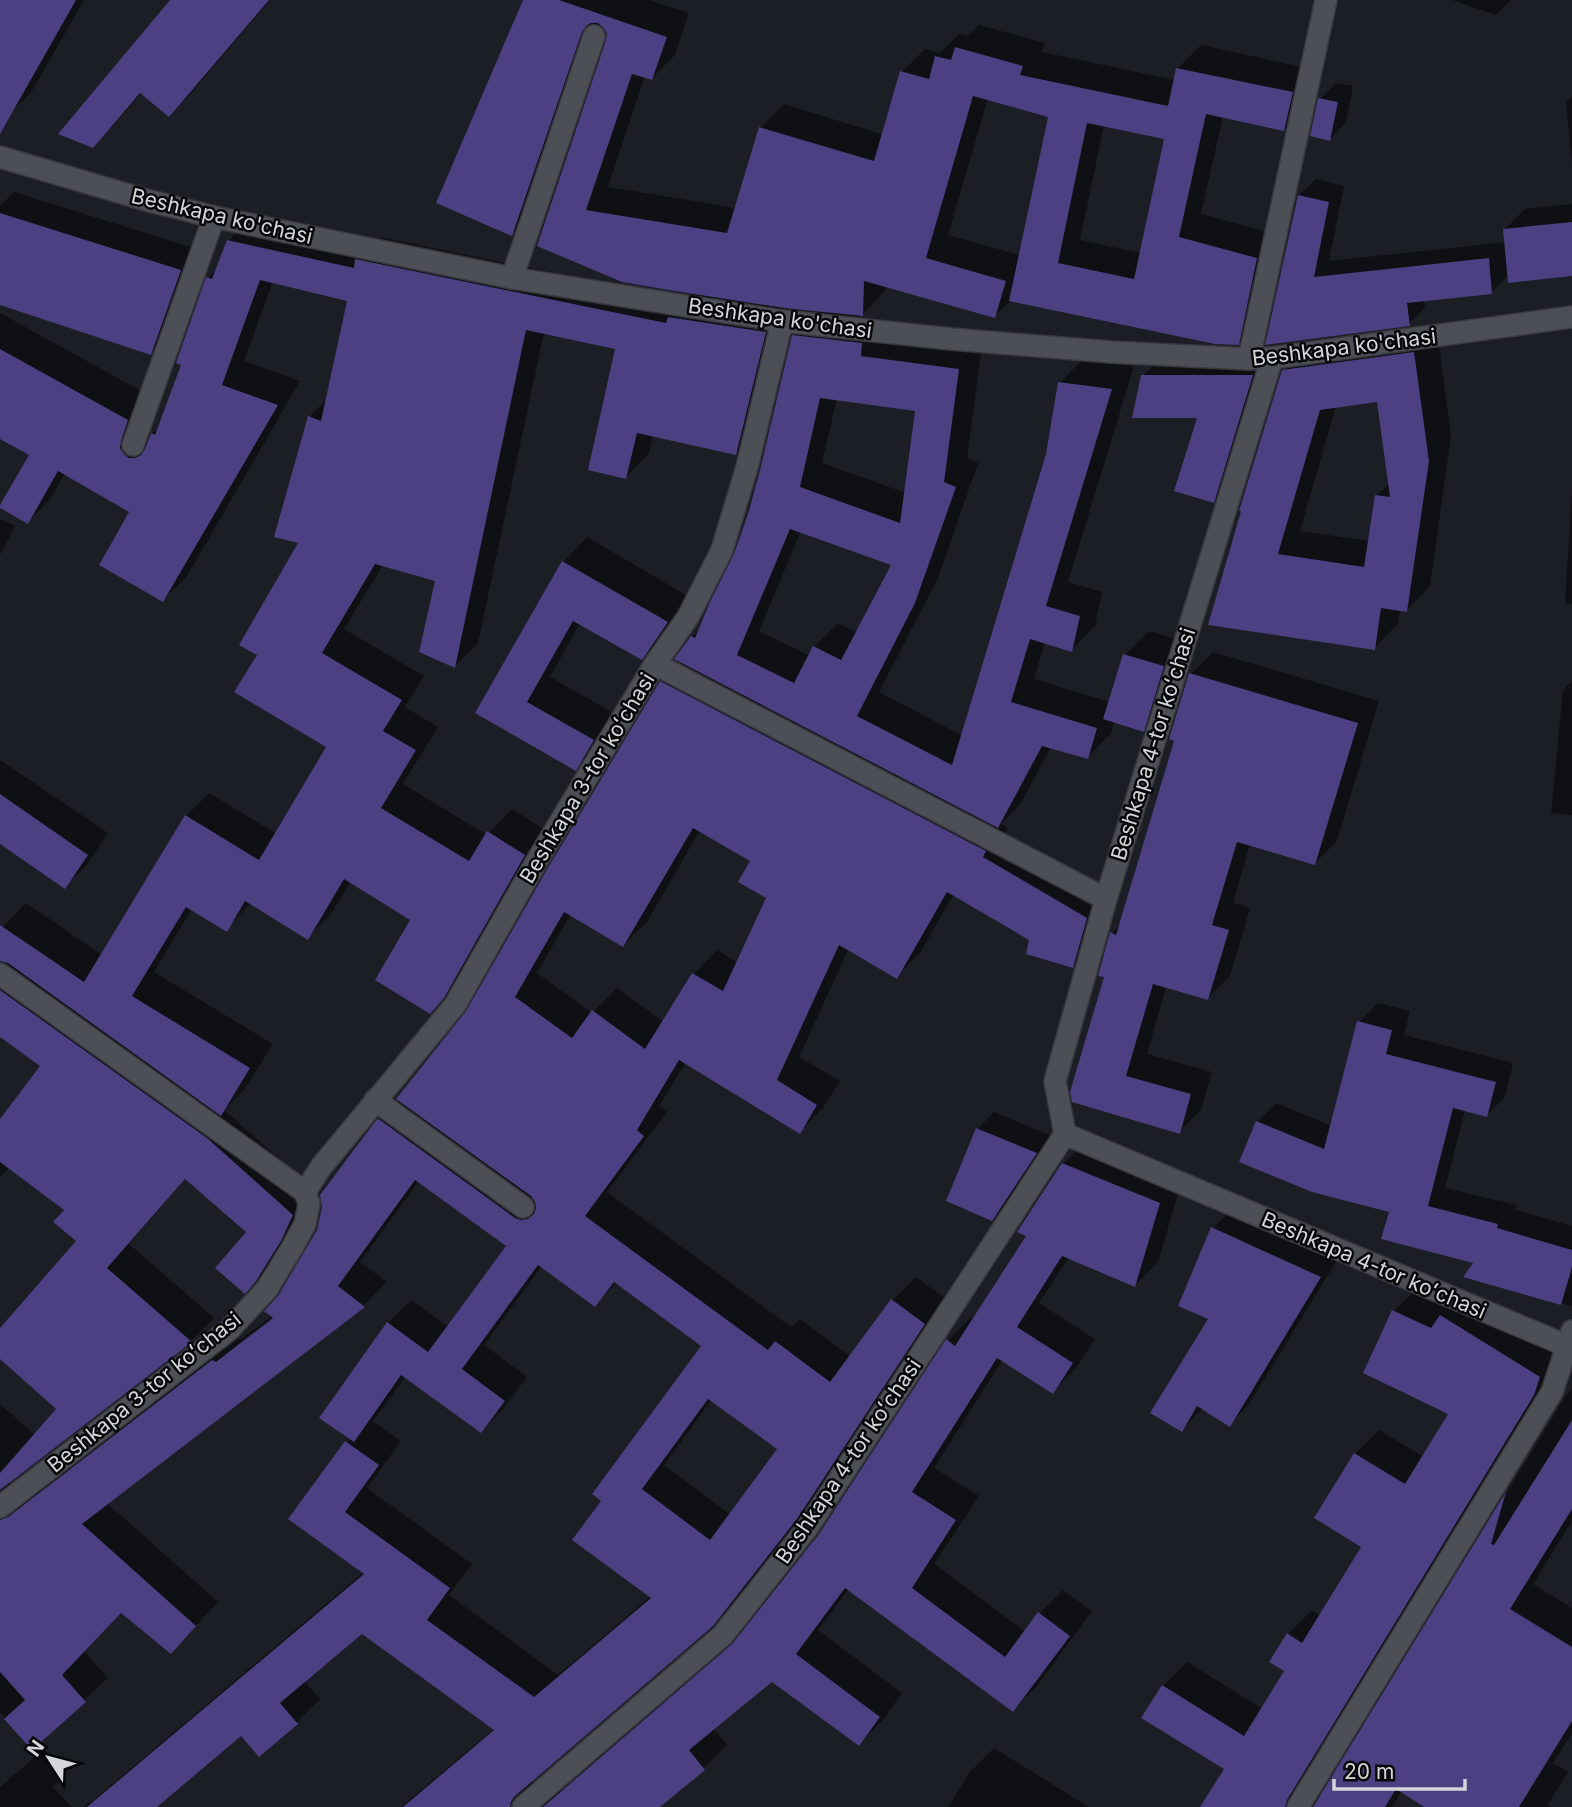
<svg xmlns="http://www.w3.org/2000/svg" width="1572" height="1807" font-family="Inter,sans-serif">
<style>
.shadow{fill:#0007;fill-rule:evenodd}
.building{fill:#4c3f82;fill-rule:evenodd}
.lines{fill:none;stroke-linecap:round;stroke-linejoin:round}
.lane-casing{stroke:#37393e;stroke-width:24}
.street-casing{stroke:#37393e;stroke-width:24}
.secondary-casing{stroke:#37393e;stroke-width:24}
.lane{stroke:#4c5056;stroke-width:21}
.street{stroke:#4c5056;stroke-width:21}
.secondary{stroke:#4c5056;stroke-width:21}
.labels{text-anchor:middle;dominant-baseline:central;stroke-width:5;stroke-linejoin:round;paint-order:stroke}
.street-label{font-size:21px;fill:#d4d6d9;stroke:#07080a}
</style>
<rect width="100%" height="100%" fill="#1b1e24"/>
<path class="shadow" d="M 0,0 L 84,0 L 32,91 L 11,113 L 0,108 Z
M 173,0 L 270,0 L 191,93 L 169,115 L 142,92 L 114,124 L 92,146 Z
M 525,0 L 649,0 L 689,13 L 675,55 L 652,78 L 645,76 L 608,187 L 736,208 L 761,127 L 784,104 L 884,135 L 902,72 L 925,49 L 940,53 L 959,34 L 968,36 L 979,25 L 1045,43 L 1042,52 L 1175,80 L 1178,68 L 1201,45 L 1315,70 L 1307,106 L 1284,129 L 1223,116 L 1201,214 L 1279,235 L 1261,320 L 1238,344 L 1011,300 L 995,316 L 886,285 L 885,291 L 860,317 L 884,320 L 884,333 L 982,346 L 967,458 L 978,463 L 938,578 L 879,692 L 963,736 L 1048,454 L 1060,383 L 1083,359 L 1134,366 L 1068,582 L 1102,592 L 1095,626 L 1071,650 L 1045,642 L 1034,679 L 1110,702 L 1125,655 L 1149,631 L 1187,642 L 1167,705 L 1143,730 L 1114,721 L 1111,734 L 1087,757 L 1051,747 L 1021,803 L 1001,824 L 1008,828 L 1005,833 L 1109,895 L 1096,943 L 1073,966 L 954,894 L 920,953 L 896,976 L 849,948 L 799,1057 L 840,1081 L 823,1108 L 800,1131 L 686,1062 L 659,1106 L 667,1112 L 607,1192 L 791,1327 L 800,1319 L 851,1357 L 893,1300 L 916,1277 L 947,1300 L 820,1494 L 737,1600 L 712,1625 L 533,1779 L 533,1786 L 543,1797 L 551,1797 L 557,1794 L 743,1634 L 820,1535 L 948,1340 L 971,1317 L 974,1320 L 1029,1235 L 1063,1164 L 1087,1140 L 1182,1180 L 1158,1262 L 1135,1285 L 1069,1257 L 1039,1303 L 1095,1339 L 1076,1368 L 1053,1391 L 1003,1359 L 934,1468 L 979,1496 L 934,1564 L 1026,1632 L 1040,1613 L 1063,1590 L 1092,1611 L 1037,1686 L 1013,1710 L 849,1588 L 818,1630 L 902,1693 L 882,1721 L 859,1744 L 772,1679 L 713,1728 L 727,1745 L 704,1768 L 658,1807 L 401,1807 L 495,1728 L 362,1632 L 304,1681 L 320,1699 L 297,1722 L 241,1733 L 154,1807 L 83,1807 L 89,1802 L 90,1803 L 364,1572 L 291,1519 L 351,1438 L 388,1323 L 411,1300 L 449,1327 L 508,1246 L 419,1181 L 360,1262 L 387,1282 L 364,1305 L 107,1503 L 218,1602 L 171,1652 L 122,1611 L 84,1651 L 108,1678 L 32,1748 L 0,1712 L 0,1404 L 35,1435 L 59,1409 L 0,1356 L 0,1331 L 78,1240 L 66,1210 L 10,1167 L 0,1177 L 0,1122 L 42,1066 L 0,1035 L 0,930 L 26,903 L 102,955 L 186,816 L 209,793 L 277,834 L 329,747 L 259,654 L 300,542 L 309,417 L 328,398 L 349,300 L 273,281 L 244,361 L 300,381 L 187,576 L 163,600 L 132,511 L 65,473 L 51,498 L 28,522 L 31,454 L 0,437 L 0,313 L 150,396 L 147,431 L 152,434 L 160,426 L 183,364 L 208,278 L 219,268 L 228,241 L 252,218 L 373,244 L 380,237 L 687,300 L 695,292 L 539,245 L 609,34 L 606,27 L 599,22 L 535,211 L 512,234 ZM 988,98 L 1050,116 L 1020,255 L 948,235 ZM 1104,125 L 1166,138 L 1141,253 L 1080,240 ZM 789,307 L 820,310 L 794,336 L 750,512 L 736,555 L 701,628 L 692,637 L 677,659 L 682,661 L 661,682 L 468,1012 L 400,1100 L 379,1121 L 280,1297 L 272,1316 L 240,1340 L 237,1337 L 33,1494 L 13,1492 L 10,1485 L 10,1480 L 191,1341 L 214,1318 L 129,1244 L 186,1178 L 249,1232 L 244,1292 L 268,1268 L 316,1191 L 224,1110 L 244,1090 L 273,1044 L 154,972 L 192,909 L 226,929 L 251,903 L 308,937 L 331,914 L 351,881 L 413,919 L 430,1012 L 454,988 L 547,831 L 512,809 L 487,835 L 403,784 L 438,727 L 405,707 L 424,676 L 344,629 L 383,565 L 437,580 L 455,666 L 478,643 L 544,332 L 617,348 L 626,477 L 649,453 L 653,435 L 736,453 L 759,430 ZM 837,398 L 916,409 L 906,493 L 822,463 ZM 801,531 L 894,564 L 857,633 L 838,623 L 814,647 L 810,656 L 759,631 ZM 700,830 L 752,860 L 768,897 L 738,963 L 717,950 L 694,974 L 664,1022 L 617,988 L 592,1013 L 537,973 L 571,914 L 623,945 L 647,922 ZM 542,1266 L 595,1305 L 617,1282 L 703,1345 L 603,1500 L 651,1596 L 558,1675 L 449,1595 L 472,1564 L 367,1488 L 401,1441 L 373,1421 L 406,1376 L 481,1431 L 504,1408 L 527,1377 L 484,1345 ZM 712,1399 L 779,1449 L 731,1515 L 664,1465 Z
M 1452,0 L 1511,0 L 1496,15 Z
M 1336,83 L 1353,86 L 1346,122 L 1330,139 L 1320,99 Z
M 1572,96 L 1572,164 L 1566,102 Z
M 1316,179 L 1344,186 L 1329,261 L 1506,242 L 1504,230 L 1525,209 L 1572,204 L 1572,274 L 1509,275 L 1492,292 L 1424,299 L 1425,308 L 1409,324 L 1268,343 L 1299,195 Z
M 14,192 L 200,250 L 170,334 L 151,353 L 0,303 L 0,206 Z
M 1437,329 L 1451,436 L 1430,586 L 1407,610 L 1400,609 L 1398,624 L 1374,648 L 1210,624 L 1284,371 L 1307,347 ZM 1378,400 L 1390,483 L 1376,496 L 1370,541 L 1300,531 L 1336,406 Z
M 1167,351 L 1276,352 L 1237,477 L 1213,501 L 1199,416 L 1143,376 Z
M 1572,488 L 1572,604 L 1565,603 Z
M 0,519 L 15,526 L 0,555 Z
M 587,537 L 691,598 L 666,634 L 642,658 L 580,623 L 550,677 L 617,715 L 600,744 L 575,768 L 477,712 L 563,562 Z
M 1213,652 L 1379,701 L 1337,841 L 1315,863 L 1250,844 L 1233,903 L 1250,908 L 1230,976 L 1208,998 L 1166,987 L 1147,1054 L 1212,1072 L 1201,1110 L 1179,1132 L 1074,1101 L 1106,976 L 1112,933 L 1122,923 L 1176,739 L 1191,674 Z
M 1572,681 L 1572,815 L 1551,813 L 1563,690 Z
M 0,760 L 108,833 L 86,866 L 65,886 L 0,842 Z
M 1378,1003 L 1410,1011 L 1404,1035 L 1513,1063 L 1505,1097 L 1486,1116 L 1465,1110 L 1445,1188 L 1516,1205 L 1515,1210 L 1572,1226 L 1572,1306 L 1466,1276 L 1475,1262 L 1391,1211 L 1257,1122 L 1276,1103 L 1332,1126 L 1359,1022 Z
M 994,1112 L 1052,1136 L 1008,1203 L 992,1219 L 948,1200 L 978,1129 Z
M 1233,1208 L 1339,1257 L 1249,1404 L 1230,1424 L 1203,1408 L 1181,1430 L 1210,1318 L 1213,1228 Z
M 1418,1287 L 1566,1354 L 1316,1795 L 1322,1796 L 1567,1394 L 1572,1389 L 1572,1521 L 1533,1584 L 1572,1608 L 1572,1733 L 1553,1763 L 1568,1772 L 1548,1804 L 1552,1807 L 1428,1807 L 1402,1791 L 1392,1807 L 1202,1807 L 1226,1769 L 1163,1686 L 1187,1662 L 1263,1709 L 1287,1670 L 1288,1634 L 1312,1610 L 1321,1616 L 1363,1547 L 1316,1517 L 1355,1454 L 1379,1430 L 1424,1457 L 1451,1413 L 1394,1311 Z
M 994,1748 L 1089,1807 L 948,1807 L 970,1772 Z
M 44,1749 L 65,1774 L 53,1787 L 72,1807 L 0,1807 L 0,1787 Z"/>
<path class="building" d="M 0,0 L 76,0 L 0,134 Z
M 170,0 L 269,0 L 169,117 L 140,93 L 93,148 L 58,134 Z
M 523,0 L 559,0 L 667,37 L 652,80 L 632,74 L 586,210 L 727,233 L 759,127 L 874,161 L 900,71 L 929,79 L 935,56 L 951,60 L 955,47 L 1023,66 L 1020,75 L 1168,106 L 1176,68 L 1293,92 L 1284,131 L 1206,114 L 1179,237 L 1257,258 L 1239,345 L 1215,344 L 1009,301 L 1048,117 L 973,96 L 926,258 L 1006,281 L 995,318 L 864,281 L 863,316 L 784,308 L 675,291 L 622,282 L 537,246 L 606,40 L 607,34 L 604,28 L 598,23 L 591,23 L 586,26 L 582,32 L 512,236 L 436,203 ZM 1087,123 L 1164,139 L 1134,279 L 1058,263 Z
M 1318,98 L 1338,102 L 1330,141 L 1310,136 Z
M 1298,195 L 1329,202 L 1314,277 L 1489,258 L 1492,294 L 1407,303 L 1410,326 L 1265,345 Z
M 0,213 L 181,270 L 151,355 L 0,305 Z
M 1572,222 L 1572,276 L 1508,283 L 1503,229 Z
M 227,240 L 354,268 L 355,259 L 666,323 L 668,317 L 766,332 L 736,455 L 637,433 L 626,479 L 588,470 L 615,349 L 526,330 L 455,668 L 419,652 L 435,581 L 375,564 L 322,653 L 402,700 L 383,731 L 416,750 L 381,808 L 469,861 L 487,831 L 525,855 L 444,998 L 430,1014 L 375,980 L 410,920 L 344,879 L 308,940 L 245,901 L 227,932 L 186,907 L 132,996 L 250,1068 L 221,1116 L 8,963 L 0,961 L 0,925 L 84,982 L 185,815 L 259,860 L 326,747 L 234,692 L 257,655 L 239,645 L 298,543 L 274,537 L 308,416 L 321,421 L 347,301 L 260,280 L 222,385 L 278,405 L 163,602 L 99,565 L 129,512 L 58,471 L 28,524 L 0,508 L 0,505 L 29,455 L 0,439 L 0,349 L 128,420 L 121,441 L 120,448 L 124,454 L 129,458 L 135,458 L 141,455 L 145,449 L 151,433 L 155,435 L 181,365 L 176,363 L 206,277 L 212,279 Z
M 792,335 L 862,343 L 861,356 L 959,369 L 944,482 L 956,487 L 915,603 L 857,716 L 952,765 L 1046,454 L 1058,382 L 1112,389 L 1046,606 L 1080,616 L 1072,652 L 1030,639 L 1011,702 L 1097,728 L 1088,759 L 1042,746 L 998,828 L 674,659 L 691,636 L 695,638 L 710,602 L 734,554 L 749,511 L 760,470 ZM 820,398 L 915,411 L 900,523 L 800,487 ZM 790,529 L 891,565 L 841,660 L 813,646 L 794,683 L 737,655 Z
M 1414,352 L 1429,461 L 1407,612 L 1381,608 L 1375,650 L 1208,625 L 1241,511 L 1239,511 L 1282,370 ZM 1377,402 L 1390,497 L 1375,495 L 1364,567 L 1278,554 L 1320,410 Z
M 1141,375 L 1253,375 L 1214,503 L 1174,491 L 1197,418 L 1132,418 Z
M 562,561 L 668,622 L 642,660 L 573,621 L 527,702 L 594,740 L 576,771 L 475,713 Z
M 1123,654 L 1164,666 L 1144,732 L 1103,719 Z
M 1189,673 L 1358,723 L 1315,865 L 1237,842 L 1212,925 L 1229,930 L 1208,1000 L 1153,984 L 1126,1076 L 1191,1094 L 1180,1134 L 1072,1102 L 1070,1092 L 1104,977 L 1098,976 L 1110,932 L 1116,935 L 1174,741 L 1169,739 Z
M 660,681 L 986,851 L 983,857 L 1087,918 L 1073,968 L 1026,954 L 1029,940 L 947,892 L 897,979 L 839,945 L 777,1080 L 817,1105 L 800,1134 L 679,1060 L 637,1130 L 644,1136 L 585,1216 L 768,1350 L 775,1341 L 830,1382 L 891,1299 L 925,1324 L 797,1519 L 713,1626 L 514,1797 L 511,1802 L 510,1807 L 403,1807 L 494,1730 L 362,1634 L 280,1703 L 298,1724 L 259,1757 L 241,1736 L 157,1807 L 87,1807 L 364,1574 L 288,1519 L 345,1441 L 379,1465 L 345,1512 L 450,1588 L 427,1620 L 534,1697 L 651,1598 L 572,1540 L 601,1501 L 592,1494 L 701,1346 L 614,1282 L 595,1307 L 538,1265 L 462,1369 L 505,1401 L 481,1433 L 401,1375 L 354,1442 L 319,1418 L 387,1322 L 428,1352 L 506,1246 L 415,1180 L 338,1286 L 365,1307 L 82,1524 L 196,1626 L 171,1654 L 121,1613 L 62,1675 L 86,1702 L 32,1750 L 4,1719 L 25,1700 L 0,1672 L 0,1520 L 8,1517 L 212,1360 L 216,1362 L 273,1318 L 264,1311 L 278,1296 L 317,1230 L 322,1207 L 320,1195 L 377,1119 L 380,1120 L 515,1218 L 521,1220 L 528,1219 L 534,1214 L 536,1208 L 535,1202 L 531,1196 L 396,1099 L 466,1011 L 549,866 ZM 693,828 L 750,861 L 738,882 L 766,898 L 723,991 L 692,973 L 645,1049 L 592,1010 L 572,1038 L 515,997 L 564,912 L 623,947 ZM 708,1399 L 777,1449 L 710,1540 L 642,1489 Z
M 0,794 L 88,855 L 65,889 L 0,844 Z
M 0,990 L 207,1138 L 293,1215 L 281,1241 L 256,1281 L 245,1294 L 215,1268 L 246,1232 L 185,1179 L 107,1268 L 192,1342 L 0,1490 L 0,1473 L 56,1409 L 0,1359 L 0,1328 L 76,1241 L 53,1222 L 64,1210 L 0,1162 L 0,1119 L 40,1066 L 0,1037 Z
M 1357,1021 L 1392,1030 L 1386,1054 L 1496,1082 L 1487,1117 L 1453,1108 L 1428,1206 L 1498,1224 L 1497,1228 L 1572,1250 L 1572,1267 L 1561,1305 L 1463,1277 L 1473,1263 L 1381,1239 L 1389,1212 L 1312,1192 L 1239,1162 L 1256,1121 L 1324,1149 Z
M 976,1128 L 1037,1153 L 992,1221 L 946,1201 Z
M 1062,1163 L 1160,1203 L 1135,1287 L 1062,1256 L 1017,1327 L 1073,1363 L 1053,1394 L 997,1358 L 912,1492 L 956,1520 L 912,1588 L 1005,1657 L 1038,1612 L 1070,1636 L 1013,1712 L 845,1588 L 796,1654 L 880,1717 L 859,1746 L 772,1682 L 689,1750 L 705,1770 L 660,1807 L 543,1807 L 733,1643 L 819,1534 L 946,1339 L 955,1346 L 1026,1236 L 1017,1232 Z
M 1211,1227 L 1321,1277 L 1230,1427 L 1197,1406 L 1182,1432 L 1150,1413 L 1208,1319 L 1178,1306 Z
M 1392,1310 L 1431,1328 L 1440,1315 L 1540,1377 L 1534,1395 L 1287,1800 L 1285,1807 L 1200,1807 L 1224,1769 L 1141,1718 L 1162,1685 L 1244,1736 L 1284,1671 L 1269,1662 L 1287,1633 L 1302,1643 L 1361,1547 L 1314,1518 L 1354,1453 L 1405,1484 L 1448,1414 L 1363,1373 Z
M 1572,1420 L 1572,1509 L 1510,1609 L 1572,1647 L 1572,1721 L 1519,1807 L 1424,1807 L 1396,1789 L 1385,1807 L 1313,1807 L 1506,1492 L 1491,1544 L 1494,1545 Z"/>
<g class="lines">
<defs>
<path id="lane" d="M 512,278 L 594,36
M 1249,359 L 1326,0
M 133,445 L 214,217
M 375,1100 L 523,1207"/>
<path id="street" d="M 655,664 L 1106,899
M 0,974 L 305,1192
M 1065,1134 L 1572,1348
M 0,1507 L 229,1330 L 267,1289 L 292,1248 L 305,1224 L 309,1204 L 305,1192 L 321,1167 L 455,1005 L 538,859 L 655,664 L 688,617 L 722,550 L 747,467 L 782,321
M 523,1807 L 723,1635 L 808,1527 L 1065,1134 L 1055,1081 L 1106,899 L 1272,358
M 1298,1807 L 1552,1392 L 1572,1331"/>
<path id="secondary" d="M 0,157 L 146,200 L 214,217 L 512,278 L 673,304 L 782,321 L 951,339 L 1111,352 L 1249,359 L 1272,358 L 1572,317"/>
</defs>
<use href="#lane" class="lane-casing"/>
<use href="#street" class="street-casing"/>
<use href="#secondary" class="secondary-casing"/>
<use href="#lane" class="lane"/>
<use href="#street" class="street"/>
<use href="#secondary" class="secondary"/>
</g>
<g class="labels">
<g class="street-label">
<text transform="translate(222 216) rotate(13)">Beshkapa ko'chasi</text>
<text transform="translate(780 318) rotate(8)">Beshkapa ko'chasi</text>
<text transform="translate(1344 347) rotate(-7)">Beshkapa ko'chasi</text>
<text transform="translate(1153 744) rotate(-73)">Beshkapa 4-tor koʻchasi</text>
<text transform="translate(587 778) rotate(-59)">Beshkapa 3-tor koʻchasi</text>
<text transform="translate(1374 1265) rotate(23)">Beshkapa 4-tor koʻchasi</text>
<text transform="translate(144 1392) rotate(-39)">Beshkapa 3-tor koʻchasi</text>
<text transform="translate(848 1461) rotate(-56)">Beshkapa 4-tor koʻchasi</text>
</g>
</g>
<g transform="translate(49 1758) rotate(306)" stroke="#07080a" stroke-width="5" paint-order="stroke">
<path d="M0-5L12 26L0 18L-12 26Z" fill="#d4d6d9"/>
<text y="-10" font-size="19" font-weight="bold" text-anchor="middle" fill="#d4d6d9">N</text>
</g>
<path d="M1334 1779v10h131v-10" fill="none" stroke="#d4d6d9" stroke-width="3.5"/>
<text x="1344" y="1779" font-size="21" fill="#d4d6d9" stroke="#07080a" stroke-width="5" paint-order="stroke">20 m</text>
</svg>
